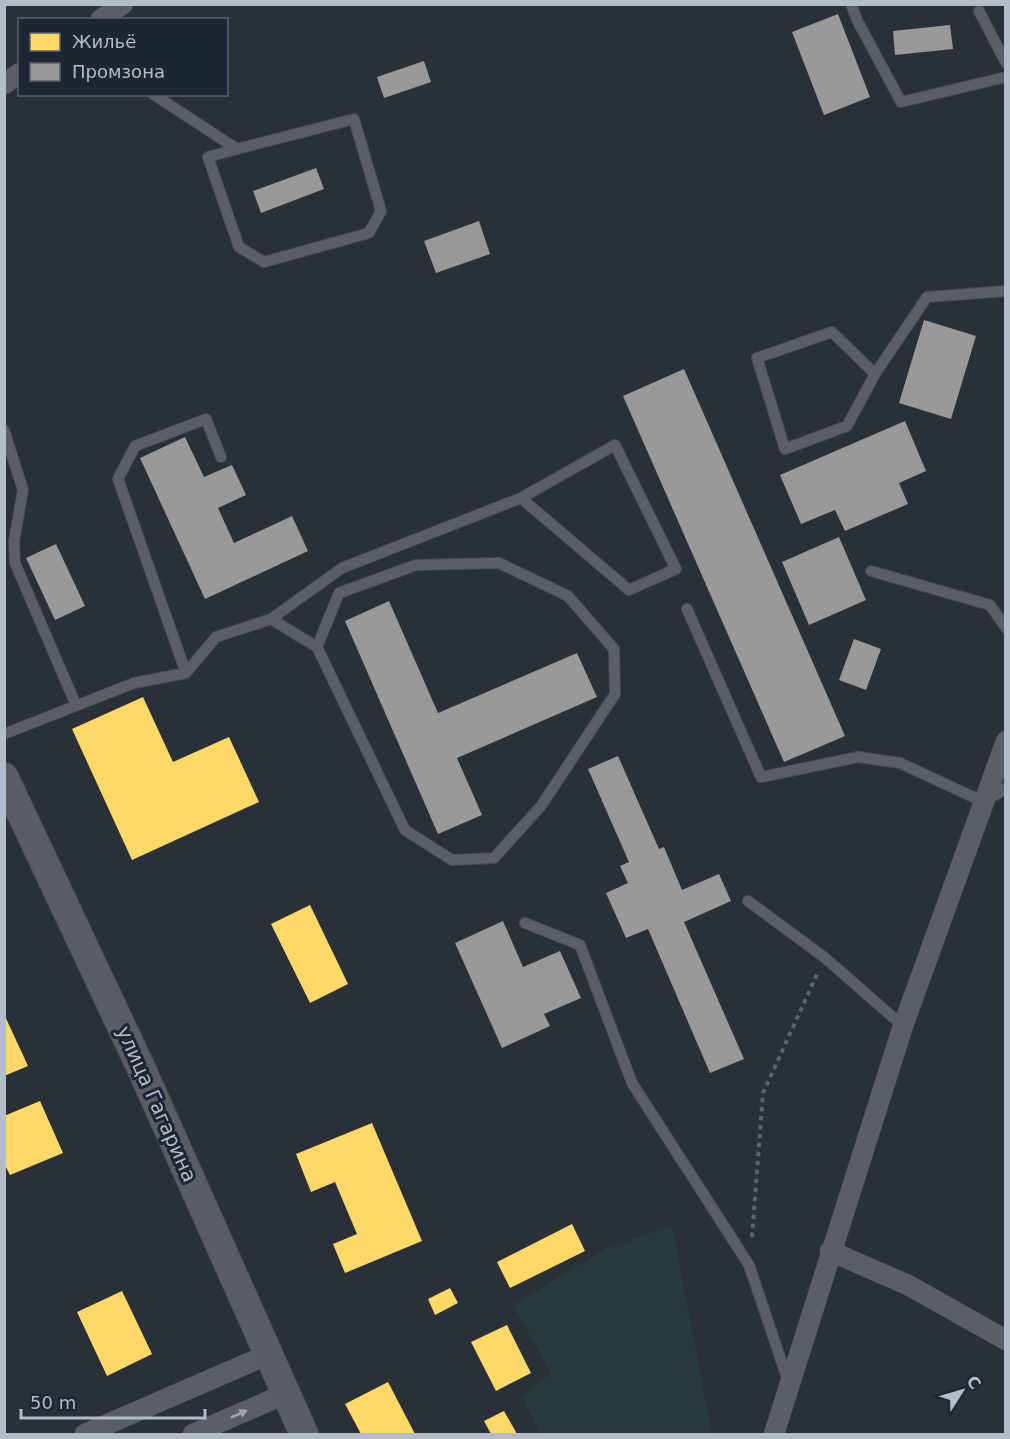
<svg xmlns="http://www.w3.org/2000/svg" width="1010" height="1439" font-family="'DejaVu Sans',sans-serif">
<style>
.green{fill:#273a3e}
.homes{fill:#ffd966}
.industry{fill:#999}
.lines{fill:none;stroke-linecap:round;stroke-linejoin:round}
.service-casing{stroke:#484c53;stroke-width:12}
.minor-casing{stroke:#484c53;stroke-width:21}
.secondary-casing{stroke:#484c53;stroke-width:30}
.path{stroke:#5d636a;stroke-width:4;stroke-dasharray:4.5 4.5;stroke-linecap:butt}
.service{stroke:#5a5e66;stroke-width:10}
.minor{stroke:#5a5e66;stroke-width:20}
.secondary{stroke:#595d64;stroke-width:28}
.oneway{fill:#a2a9b5}
.labels{text-anchor:middle;dominant-baseline:central;stroke-width:6;stroke-linejoin:round;paint-order:stroke}
.street-label{font-size:20px;fill:#b4bcc9;stroke:#1d2633}
</style>
<rect width="100%" height="100%" fill="#2a3038"/>
<path class="green" d="M 672,1225 L 712,1434 L 540,1434 L 522,1397 L 551,1373 L 513,1305 L 605,1249 Z"/>
<path class="homes" d="M 143,697 L 173,762 L 229,737 L 259,802 L 132,860 L 72,729 Z
M 310,905 L 348,984 L 310,1003 L 271,924 Z
M 4,1014 L 28,1066 L 4,1076 Z
M 40,1101 L 63,1153 L 10,1175 L 4,1163 L 4,1116 Z
M 372,1123 L 422,1241 L 345,1273 L 333,1244 L 357,1234 L 335,1182 L 311,1192 L 296,1154 Z
M 572,1224 L 585,1251 L 510,1288 L 497,1262 Z
M 450,1288 L 458,1303 L 435,1315 L 428,1299 Z
M 122,1291 L 152,1354 L 107,1376 L 77,1312 Z
M 507,1325 L 531,1373 L 496,1391 L 471,1342 Z
M 388,1382 L 415,1434 L 361,1434 L 345,1404 Z
M 504,1411 L 517,1434 L 491,1434 L 484,1421 Z"/>
<path class="industry" d="M 838,14 L 870,97 L 824,115 L 792,32 Z
M 950,25 L 953,49 L 895,55 L 893,31 Z
M 424,61 L 431,82 L 384,98 L 377,77 Z
M 316,168 L 324,189 L 261,213 L 253,191 Z
M 479,221 L 490,254 L 436,273 L 424,241 Z
M 924,320 L 976,336 L 951,419 L 899,403 Z
M 684,369 L 845,736 L 784,762 L 623,396 Z
M 905,421 L 926,471 L 899,483 L 908,504 L 845,531 L 835,510 L 801,524 L 780,475 Z
M 185,437 L 204,477 L 232,465 L 246,495 L 218,508 L 234,543 L 292,516 L 308,551 L 205,599 L 140,458 Z
M 839,537 L 866,600 L 809,625 L 782,562 Z
M 56,544 L 85,606 L 55,620 L 26,558 Z
M 389,601 L 438,713 L 577,653 L 597,697 L 457,758 L 482,815 L 438,834 L 345,621 Z
M 854,639 L 881,649 L 866,690 L 839,680 Z
M 618,756 L 659,849 L 664,847 L 682,890 L 719,874 L 731,901 L 684,922 L 744,1059 L 710,1073 L 648,929 L 626,938 L 606,893 L 628,883 L 620,866 L 629,862 L 588,769 Z
M 503,921 L 523,967 L 560,951 L 581,998 L 544,1014 L 550,1026 L 502,1048 L 455,943 Z"/>
<g class="lines">
<defs>
<path id="service" d="M 851,4 L 857,20 L 901,102 L 1006,77
M 979,11 L 1006,63
M 153,94 L 237,149 L 354,119 L 381,211 L 369,233 L 264,262 L 239,247 L 208,157 L 237,149
M 875,374 L 832,332 L 757,358 L 785,449 L 847,426 L 875,374 L 927,297 L 1006,291
M 4,430 L 23,490 L 14,541 L 15,563 L 76,705
M 871,571 L 990,605 L 1006,628
M 687,609 L 761,777 L 858,757 L 900,763 L 984,802 L 1006,788
M 271,619 L 317,647 L 405,830 L 452,860 L 494,858 L 541,806 L 615,694 L 614,649 L 568,596 L 499,563 L 416,565 L 339,593 L 317,647
M 186,673 L 118,479 L 135,446 L 206,419 L 221,457
M 4,734 L 134,683 L 186,673 L 216,637 L 271,619 L 342,568 L 521,498 L 615,445 L 676,569 L 629,590 L 521,498
M 748,901 L 824,957 L 903,1026
M 525,923 L 580,945 L 632,1083 L 749,1265 L 789,1384"/>
<path id="minor" d="M 100,20 L 123,4
M 4,84 L 20,73
M 830,1251 L 908,1285 L 1006,1340
M 85,1434 L 267,1355
M 193,1434 L 285,1394
M 774,1434 L 903,1026 L 1006,741"/>
<path id="secondary" d="M 4,777 L 142,1070 L 304,1434"/>
</defs>
<use href="#service" class="service-casing"/>
<use href="#minor" class="minor-casing"/>
<use href="#secondary" class="secondary-casing"/>
<path class="path" d="M 752,1237 L 763,1093 L 818,972"/>
<use href="#service" class="service"/>
<use href="#minor" class="minor"/>
<use href="#secondary" class="secondary"/>
</g>
<defs><path id="oneway-solid" d="M-6-.8H1V-3.2L6.5 0L1 3.2V.8H-6Z" transform="scale(1.5)"/></defs>
<use class="oneway" href="#oneway-solid" transform="translate(239 1414) rotate(-24)"/>
<g class="labels">
<g class="street-label">
<text transform="translate(157 1104) rotate(66)">улица Гагарина</text>
</g>
</g>
<rect width="1010" height="1439" fill="none" stroke="#b4bcc9" stroke-width="12"/>
<rect x="18" y="18" width="210" height="78" fill="#1d2633" stroke="#59626f" stroke-width="1.5"/>
<rect x="30" y="33" width="30" height="18" fill="#ffd966" stroke="#59626f" stroke-width="1.5"/>
<text x="72" y="48" font-size="18" fill="#b4bcc9">Жильё</text>
<rect x="30" y="63" width="30" height="18" fill="#999999" stroke="#59626f" stroke-width="1.5"/>
<text x="72" y="78" font-size="18" fill="#b4bcc9">Промзона</text>
<g transform="translate(962 1391) rotate(53)" stroke="#1d2633" stroke-width="4.5" paint-order="stroke">
<path d="M0-4.5L10 22L0 15L-10 22Z" fill="#b4bcc9"/>
<text y="-9" font-size="16" font-weight="bold" text-anchor="middle" fill="#b4bcc9">С</text>
</g>
<path d="M21 1409v9h184v-9" fill="none" stroke="#b4bcc9" stroke-width="3"/>
<text x="30" y="1409" font-size="18" fill="#b4bcc9" stroke="#1d2633" stroke-width="4.5" paint-order="stroke">50 m</text>
</svg>
